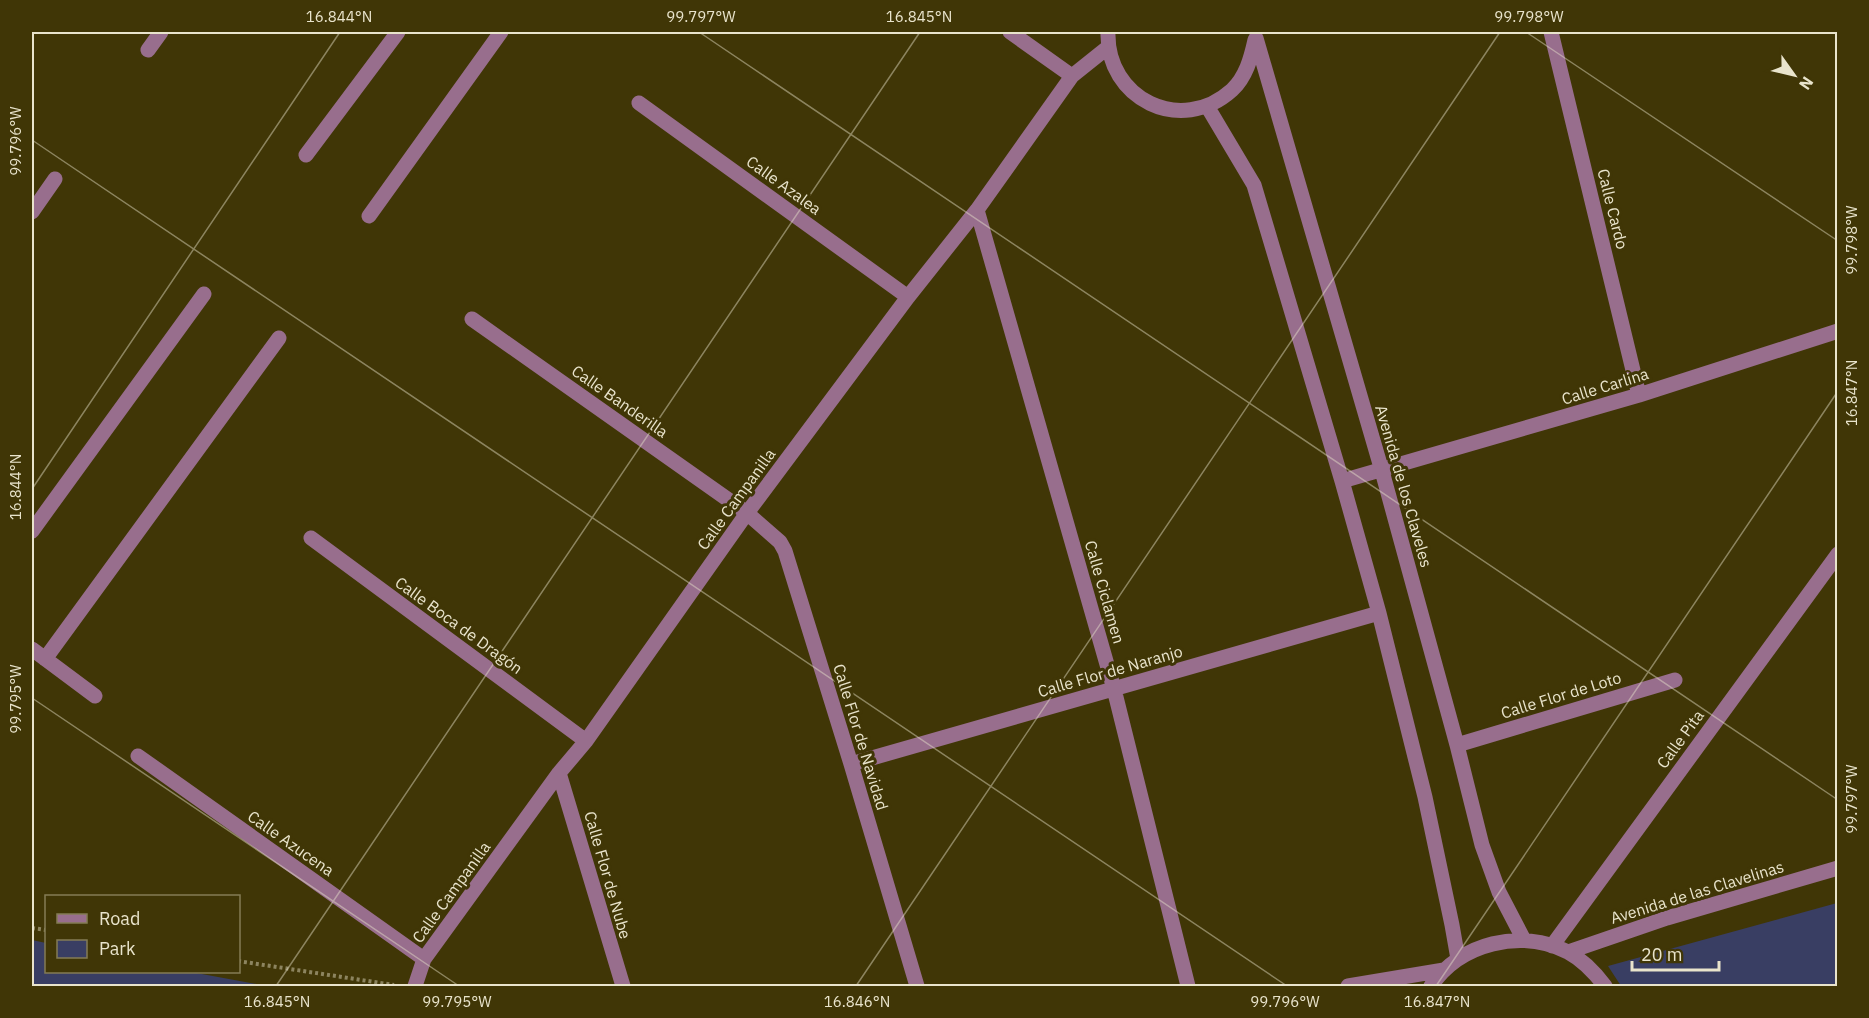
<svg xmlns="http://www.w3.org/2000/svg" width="1869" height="1018" font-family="'IBM Plex Sans',sans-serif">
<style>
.green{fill:#393e63}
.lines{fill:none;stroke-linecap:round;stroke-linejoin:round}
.path{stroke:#8c845f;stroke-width:4;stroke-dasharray:3 3;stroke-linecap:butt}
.minor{stroke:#986e8d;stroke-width:15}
.ticks{fill:none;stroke:#e9e4cc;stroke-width:1.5;stroke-opacity:0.45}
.labels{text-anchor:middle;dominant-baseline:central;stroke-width:6;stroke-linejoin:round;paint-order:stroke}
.street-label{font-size:16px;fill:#e9e4cc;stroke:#403606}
.neatline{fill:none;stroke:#e9e4cc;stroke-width:2}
.ticks-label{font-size:15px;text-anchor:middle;fill:#e9e4cc}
</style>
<rect width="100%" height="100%" fill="#403606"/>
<path class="green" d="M 1837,903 L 1837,986 L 1621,986 L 1608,966 Z
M 32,940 L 46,943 L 46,972 L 191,972 L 267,986 L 32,986 Z"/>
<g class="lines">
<path class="path" d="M 32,928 L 46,930
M 238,961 L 394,985"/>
<path class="minor" d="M 1010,32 L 1072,76
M 1108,32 C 1106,99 1181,136 1232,90 C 1246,77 1251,58 1255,40
M 1551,32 L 1639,395
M 1256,38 L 1382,471 L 1457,745 L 1482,845 L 1499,892 L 1524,940
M 148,50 L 161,32
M 639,103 L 908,297
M 1207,106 L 1254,185 L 1342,481 L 1379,613 L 1425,797 L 1452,925 L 1458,959
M 306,155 L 398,32
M 977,210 L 1114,689 L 1188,986
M 32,212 L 55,179
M 369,216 L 501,32
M 472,319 L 747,513 L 780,542 L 785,551 L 851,764 L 917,986
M 1342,481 L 1639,395 L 1838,331
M 32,531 L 204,294
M 311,538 L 586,741
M 32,649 L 95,696
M 45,659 L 279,338
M 1457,745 L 1675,680
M 138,756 L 424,959
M 851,764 L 1379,613
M 559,773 L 623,986
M 1552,946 L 1838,554
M 1568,952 L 1667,918 L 1838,868
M 415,986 L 424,959 L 559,773 L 586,741 L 747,513 L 908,297 L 977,210 L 1072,76 L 1107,48
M 1348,986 L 1444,970
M 1431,986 C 1460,943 1521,928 1568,952 C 1583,960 1595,973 1605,986"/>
</g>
<path class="ticks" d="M 699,32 L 1838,800M 1526,32 L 1838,241M 32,140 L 1287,986M 32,489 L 340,32M 32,698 L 459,986M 276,986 L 920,32M 856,986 L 1500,32M 1436,986 L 1838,391"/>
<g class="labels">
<g class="street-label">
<text transform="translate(784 185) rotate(36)">Calle Azalea</text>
<text transform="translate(1613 209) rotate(76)">Calle Cardo</text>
<text transform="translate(1605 386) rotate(-17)">Calle Carlina</text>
<text transform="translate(620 401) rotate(35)">Calle Banderilla</text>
<text transform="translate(1404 486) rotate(74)">Avenida de los Claveles</text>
<text transform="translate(736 499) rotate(-54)">Calle Campanilla</text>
<text transform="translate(1105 592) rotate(74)">Calle Ciclamen</text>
<text transform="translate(459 625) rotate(36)">Calle Boca de Dragón</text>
<text transform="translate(1110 671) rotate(-16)">Calle Flor de Naranjo</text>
<text transform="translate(1561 695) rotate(-17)">Calle Flor de Loto</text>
<text transform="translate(861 737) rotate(73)">Calle Flor de Navidad</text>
<text transform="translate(1680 739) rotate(-54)">Calle Pita</text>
<text transform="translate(291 843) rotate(35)">Calle Azucena</text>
<text transform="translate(608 875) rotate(74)">Calle Flor de Nube</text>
<text transform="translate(451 892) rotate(-54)">Calle Campanilla</text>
<text transform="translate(1697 892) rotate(-17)">Avenida de las Clavelinas</text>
</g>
</g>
<rect width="1869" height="1018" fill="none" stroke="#403606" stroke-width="66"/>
<rect x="45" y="895" width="195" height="78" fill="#403606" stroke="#847c55" stroke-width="1.5"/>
<rect x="57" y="914" width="30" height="9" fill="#986e8d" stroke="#847c55" stroke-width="1.5"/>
<text x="99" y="925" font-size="18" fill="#e9e4cc">Road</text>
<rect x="57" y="940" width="30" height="18" fill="#393e63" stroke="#847c55" stroke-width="1.5"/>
<text x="99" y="955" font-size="18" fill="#e9e4cc">Park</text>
<g transform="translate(1794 75) rotate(124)" stroke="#403606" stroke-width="4.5" paint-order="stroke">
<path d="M0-4.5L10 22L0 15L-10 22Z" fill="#e9e4cc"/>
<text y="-9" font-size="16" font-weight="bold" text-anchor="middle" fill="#e9e4cc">N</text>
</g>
<path d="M1632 961v9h87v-9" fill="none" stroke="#e9e4cc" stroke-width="3"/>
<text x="1641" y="961" font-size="18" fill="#e9e4cc" stroke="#403606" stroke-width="4.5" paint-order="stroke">20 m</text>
<rect x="33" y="33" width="1803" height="952" class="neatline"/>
<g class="ticks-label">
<text x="339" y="22">16.844°N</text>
<text x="701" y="22">99.797°W</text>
<text x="919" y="22">16.845°N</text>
<text x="1529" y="22">99.798°W</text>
<text transform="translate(16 141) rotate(-90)" y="5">99.796°W</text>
<text transform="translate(1852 240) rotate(-90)" y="5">99.798°W</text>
<text transform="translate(1852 393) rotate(-90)" y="5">16.847°N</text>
<text transform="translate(16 487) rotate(-90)" y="5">16.844°N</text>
<text transform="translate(16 699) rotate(-90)" y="5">99.795°W</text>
<text transform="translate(1852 799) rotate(-90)" y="5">99.797°W</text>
<text x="277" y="1007">16.845°N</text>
<text x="457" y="1007">99.795°W</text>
<text x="857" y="1007">16.846°N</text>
<text x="1285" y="1007">99.796°W</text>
<text x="1437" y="1007">16.847°N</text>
</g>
</svg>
